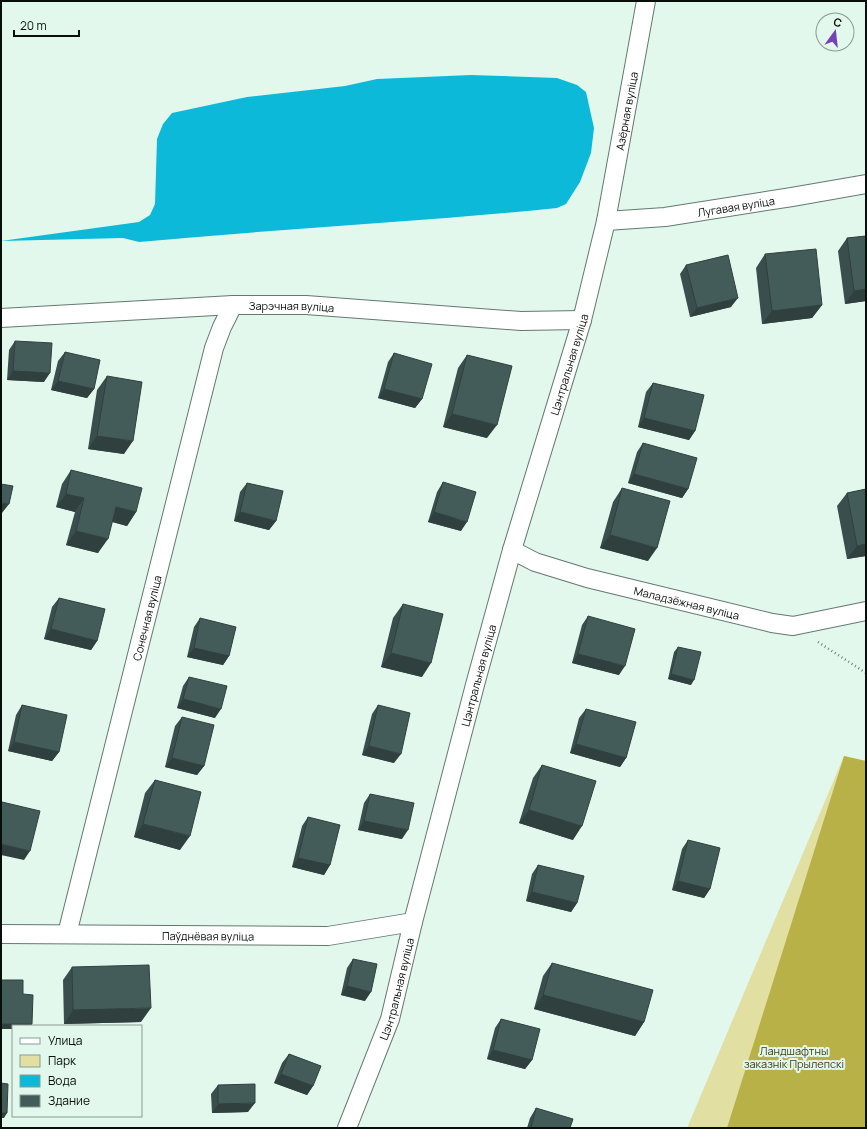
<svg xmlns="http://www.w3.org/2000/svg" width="867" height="1129" font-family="Manrope,sans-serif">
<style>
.green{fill:#e2dfa3}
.forest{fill:#b8b147}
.water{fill:#0db9d9}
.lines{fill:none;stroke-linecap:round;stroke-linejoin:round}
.minor-casing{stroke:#65786d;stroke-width:20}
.path{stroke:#717f77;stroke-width:2.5;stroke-dasharray:1 3;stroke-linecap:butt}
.minor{stroke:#fff;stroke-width:18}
.wall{fill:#3a4f4d}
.shaded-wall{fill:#30403e}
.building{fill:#445c59;stroke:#30403e}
.labels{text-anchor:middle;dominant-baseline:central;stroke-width:4;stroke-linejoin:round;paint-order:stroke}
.street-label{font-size:11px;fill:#080f0b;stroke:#e2f8ec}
.park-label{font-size:11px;fill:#403d11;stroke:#e2f8ec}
</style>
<rect width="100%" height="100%" fill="#e2f8ec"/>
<path class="green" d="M 844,756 L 866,761 L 866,1128 L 687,1128 Z"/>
<path class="forest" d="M 844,756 L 866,761 L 866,1128 L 727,1128 Z"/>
<path class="water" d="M 471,75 L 557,78 L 577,85 L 586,92 L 594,128 L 591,153 L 580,182 L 566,204 L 557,208 C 418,222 278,229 139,242 L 123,238 L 1,241 L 139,222 L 150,215 L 155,204 L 157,139 L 163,124 L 172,113 L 247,97 L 345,86 L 377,79 Z"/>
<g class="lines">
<defs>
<g id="minor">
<path id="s1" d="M 606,221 L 665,217 L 792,197 L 866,184"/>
<path id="s2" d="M 1,318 L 233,305 L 306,305 L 521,321 L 582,320"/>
<path id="s3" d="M 512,550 L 535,562 L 587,578 L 772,623 L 793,626 L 866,611"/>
<path id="s4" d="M 1,934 L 328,936 L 413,922"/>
<path id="s5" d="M 67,934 L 214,348 L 222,327 L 233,305"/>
<path id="s6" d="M 347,1128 L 390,1019 L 413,922 L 476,681 L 512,550 L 582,320 L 606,221 L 646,1"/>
</g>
</defs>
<use href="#minor" class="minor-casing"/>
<path class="path" d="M 818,642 L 866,673"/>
<use href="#minor" class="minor"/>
</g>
<path class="wall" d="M 866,236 L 866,301 L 845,304 L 838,251 L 847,238 Z
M 765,254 L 822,305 L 812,318 L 762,324 L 756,268 Z
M 686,265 L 731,307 L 690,317 L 680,274 Z
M 15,341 L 44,382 L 7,380 L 9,350 Z
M 65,352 L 94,389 L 87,398 L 51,390 L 58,361 Z
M 394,353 L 422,399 L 415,408 L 378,398 L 388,362 Z
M 467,355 L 487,438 L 443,427 L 458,368 Z
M 107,376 L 124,454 L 88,449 L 97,390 Z
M 653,383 L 695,431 L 689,440 L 638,427 L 646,392 Z
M 643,443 L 688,489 L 682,498 L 628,483 L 637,452 Z
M 71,470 L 136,512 L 127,526 L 112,522 L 98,553 L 66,545 L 75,512 L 56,507 L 62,484 Z
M 443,482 L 461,531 L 428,522 L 437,492 Z
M 247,483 L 276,521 L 269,530 L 234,521 L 240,492 Z
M 622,488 L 648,561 L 600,548 L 613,502 Z
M 866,489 L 866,556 L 847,559 L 837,506 L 847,493 Z
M 59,598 L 97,641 L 91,650 L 44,639 L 52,607 Z
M 403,604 L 422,677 L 381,667 L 393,618 Z
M 588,616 L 619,675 L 572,663 L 582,625 Z
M 200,618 L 229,656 L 223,665 L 187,657 L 194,627 Z
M 678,647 L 691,685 L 668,679 L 674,652 Z
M 189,677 L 215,718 L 177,708 L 183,686 Z
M 22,705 L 59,752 L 52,761 L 8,751 L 16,715 Z
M 378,705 L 394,763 L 362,755 L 372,714 Z
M 586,709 L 626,758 L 620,767 L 570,753 L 579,718 Z
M 182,717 L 204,766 L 197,775 L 165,767 L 175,726 Z
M 542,765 L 573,840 L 519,823 L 533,778 Z
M 155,780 L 180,850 L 134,837 L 145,793 Z
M 370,794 L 402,839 L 358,830 L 364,803 Z
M 308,817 L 330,865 L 324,875 L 292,867 L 302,826 Z
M 688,840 L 710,889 L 704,898 L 672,890 L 682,849 Z
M 538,865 L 577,903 L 571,912 L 526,901 L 532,874 Z
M 353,959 L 365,1001 L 341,995 L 347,968 Z
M 552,963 L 644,1022 L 635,1036 L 534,1009 L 543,976 Z
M 72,967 L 141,1022 L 64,1024 L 63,980 Z
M 501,1019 L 532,1060 L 525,1069 L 487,1059 L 495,1028 Z
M 289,1054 L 313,1086 L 307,1095 L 274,1083 L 282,1063 Z
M 218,1085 L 248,1112 L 212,1113 L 211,1094 Z
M 536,1108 L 570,1128 L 527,1128 L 530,1118 Z"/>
<path class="shaded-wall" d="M 866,289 L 866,301 L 845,304 L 854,291 Z
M 738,298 L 731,307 L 690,317 L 697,308 Z
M 822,305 L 812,318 L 762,324 L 772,311 Z
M 13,371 L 50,373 L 44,382 L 7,380 Z
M 58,381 L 94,389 L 87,398 L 51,390 Z
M 384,389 L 422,399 L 415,408 L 378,398 Z
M 452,414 L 497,425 L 487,438 L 443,427 Z
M 644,418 L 695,431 L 689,440 L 638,427 Z
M 97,436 L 133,441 L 124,454 L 88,449 Z
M 634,474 L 688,489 L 682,498 L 628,483 Z
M 66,494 L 84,498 L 75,512 L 56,507 Z
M 1,503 L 9,504 L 2,513 L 1,513 Z
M 116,507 L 136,512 L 127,526 L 106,520 Z
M 240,512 L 276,521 L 269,530 L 234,521 Z
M 434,512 L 467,522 L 461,531 L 428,522 Z
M 76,531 L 108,539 L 98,553 L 66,545 Z
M 610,535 L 657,548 L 648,561 L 600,548 Z
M 866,544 L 866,556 L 847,559 L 857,546 Z
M 51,629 L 97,641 L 91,650 L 44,639 Z
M 194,648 L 229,656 L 223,665 L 187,657 Z
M 391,653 L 431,663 L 422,677 L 381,667 Z
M 578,654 L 625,666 L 619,675 L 572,663 Z
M 671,674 L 694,680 L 691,685 L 668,679 Z
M 183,699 L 221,709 L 215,718 L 177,708 Z
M 14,742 L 59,752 L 52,761 L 8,751 Z
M 576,744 L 626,758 L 620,767 L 570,753 Z
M 369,746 L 401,754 L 394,763 L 362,755 Z
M 172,758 L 204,766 L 197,775 L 165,767 Z
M 529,810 L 582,826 L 573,840 L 519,823 Z
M 364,821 L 408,830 L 402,839 L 358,830 Z
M 143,824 L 190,836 L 180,850 L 134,837 Z
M 1,844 L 30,851 L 24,860 L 1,855 Z
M 298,858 L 330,865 L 324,875 L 292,867 Z
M 678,881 L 710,889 L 704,898 L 672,890 Z
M 532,892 L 577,903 L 571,912 L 526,901 Z
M 347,986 L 371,992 L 365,1001 L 341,995 Z
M 543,995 L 644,1022 L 635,1036 L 534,1009 Z
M 151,1008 L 141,1022 L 64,1024 L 73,1010 Z
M 1,1024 L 32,1024 L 31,1026 L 13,1026 L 13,1029 L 1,1029 Z
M 493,1050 L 532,1060 L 525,1069 L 487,1059 Z
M 281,1074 L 313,1086 L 307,1095 L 274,1083 Z
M 255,1103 L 248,1112 L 212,1113 L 218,1104 Z
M 1,1113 L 7,1113 L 4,1118 L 1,1118 Z"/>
<path class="building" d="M 866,236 L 866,289 L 854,291 L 847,238 Z
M 816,249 L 822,305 L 772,311 L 765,254 Z
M 728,255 L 738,298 L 697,308 L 686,265 Z
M 15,341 L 52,343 L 50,373 L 13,371 Z
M 65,352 L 100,360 L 94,389 L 58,381 Z
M 394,353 L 432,364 L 422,399 L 384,389 Z
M 467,355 L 512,366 L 497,425 L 452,414 Z
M 107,376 L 142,382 L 133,441 L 97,436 Z
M 653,383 L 704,395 L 695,431 L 644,418 Z
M 643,443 L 697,458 L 688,489 L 634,474 Z
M 71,470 L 142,488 L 136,512 L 116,507 L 108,539 L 76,531 L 84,498 L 66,494 Z
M 443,482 L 476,492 L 467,522 L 434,512 Z
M 247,483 L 283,491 L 276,521 L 240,512 Z
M 1,484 L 13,486 L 9,504 L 1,503 Z
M 622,488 L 670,501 L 657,548 L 610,535 Z
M 866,489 L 866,544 L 857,546 L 847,493 Z
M 59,598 L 105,609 L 97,641 L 51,629 Z
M 403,604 L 443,614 L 431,663 L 391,653 Z
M 588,616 L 635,629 L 625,666 L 578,654 Z
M 200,618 L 236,627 L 229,656 L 194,648 Z
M 678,647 L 701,652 L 694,680 L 671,674 Z
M 189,677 L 227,686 L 221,709 L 183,699 Z
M 22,705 L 67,715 L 59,752 L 14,742 Z
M 378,705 L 410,713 L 401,754 L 369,746 Z
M 586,709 L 636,722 L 626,758 L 576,744 Z
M 182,717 L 214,725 L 204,766 L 172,758 Z
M 542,765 L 596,781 L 582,826 L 529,810 Z
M 155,780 L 201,792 L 190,836 L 143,824 Z
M 370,794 L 414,803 L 408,830 L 364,821 Z
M 2,802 L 40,811 L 30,851 L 1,844 L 1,806 Z
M 308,817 L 340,825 L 330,865 L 298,858 Z
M 688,840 L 720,848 L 710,889 L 678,881 Z
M 538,865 L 584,876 L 577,903 L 532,892 Z
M 353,959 L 377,964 L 371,992 L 347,986 Z
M 552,963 L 653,990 L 644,1022 L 543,995 Z
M 149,965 L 151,1008 L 73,1010 L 72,967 Z
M 1,980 L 23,980 L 23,994 L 33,995 L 32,1024 L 1,1024 Z
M 501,1019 L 540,1029 L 532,1060 L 493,1050 Z
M 289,1054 L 321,1066 L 313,1086 L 281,1074 Z
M 1,1083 L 8,1084 L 7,1113 L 1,1113 Z
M 255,1084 L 255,1103 L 218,1104 L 218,1085 Z
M 536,1108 L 573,1119 L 570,1128 L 531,1128 Z"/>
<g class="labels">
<g class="street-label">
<text stroke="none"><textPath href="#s6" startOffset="1056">Азёрная вуліца</textPath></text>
<text stroke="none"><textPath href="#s1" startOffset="131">Лугавая вуліца</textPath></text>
<text stroke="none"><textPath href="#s2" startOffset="291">Зарэчная вуліца</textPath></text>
<text stroke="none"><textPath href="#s6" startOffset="796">Цэнтральная вуліца</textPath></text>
<text stroke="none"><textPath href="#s3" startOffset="183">Маладзёжная вуліца</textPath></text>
<text stroke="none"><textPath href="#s5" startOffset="326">Сонечная вуліца</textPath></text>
<text stroke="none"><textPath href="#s6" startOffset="472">Цэнтральная вуліца</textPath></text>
<text stroke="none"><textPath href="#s4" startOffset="207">Паўднёвая вуліца</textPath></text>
<text stroke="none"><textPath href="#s6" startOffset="148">Цэнтральная вуліца</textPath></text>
</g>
<g class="park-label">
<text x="794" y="1050">Ландшафтны<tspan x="794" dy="13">заказнік Прылепскі</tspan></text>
</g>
</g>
<rect width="867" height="1129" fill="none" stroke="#080f0b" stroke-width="4"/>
<rect x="12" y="1025" width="130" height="92" fill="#e2f8ec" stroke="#8b9b92"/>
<rect x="20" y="1038" width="20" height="6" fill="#ffffff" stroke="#8b9b92"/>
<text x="48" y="1045" font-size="12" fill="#080f0b">Улица</text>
<rect x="20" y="1055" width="20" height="12" fill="#e2dfa3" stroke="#8b9b92"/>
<text x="48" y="1065" font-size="12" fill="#080f0b">Парк</text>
<rect x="20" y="1075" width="20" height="12" fill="#0db9d9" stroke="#8b9b92"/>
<text x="48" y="1085" font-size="12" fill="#080f0b">Вода</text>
<rect x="20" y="1095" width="20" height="12" fill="#445c59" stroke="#8b9b92"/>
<text x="48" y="1105" font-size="12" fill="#080f0b">Здание</text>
<g transform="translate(835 32) rotate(15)"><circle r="19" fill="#e2f8ec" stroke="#8b9b92"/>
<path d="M0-3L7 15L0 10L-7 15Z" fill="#7642b9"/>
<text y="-6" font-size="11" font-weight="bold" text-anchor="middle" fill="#080f0b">С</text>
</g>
<path d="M14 30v6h65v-6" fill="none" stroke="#080f0b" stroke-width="2"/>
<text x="20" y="30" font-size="12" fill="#080f0b" stroke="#e2f8ec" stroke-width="3" paint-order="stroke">20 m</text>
</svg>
